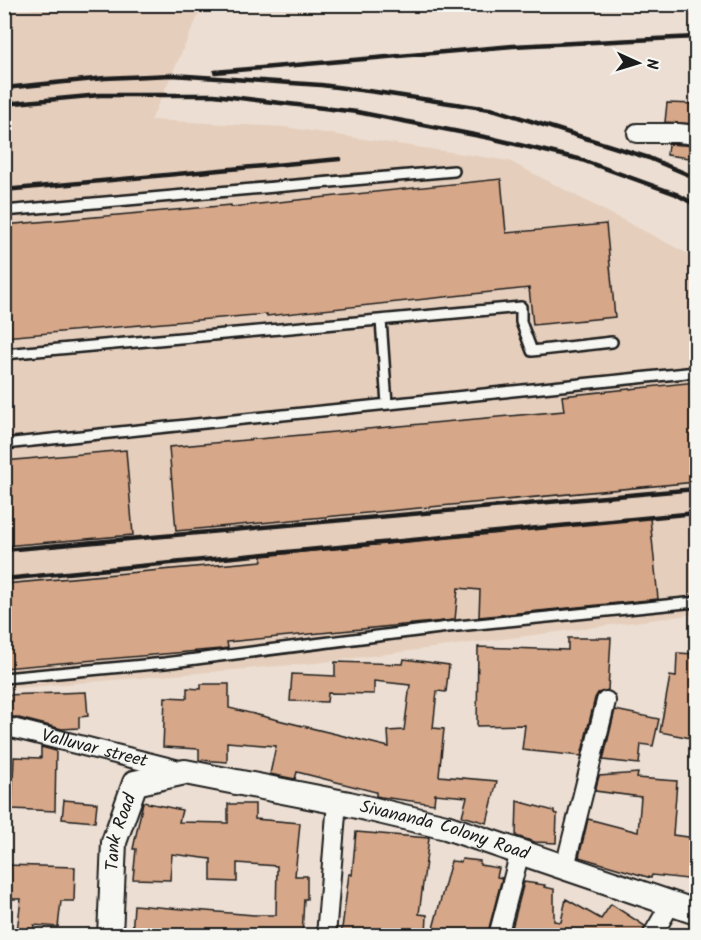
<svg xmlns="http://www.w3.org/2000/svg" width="701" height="940" font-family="Kalam,sans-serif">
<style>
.built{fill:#e5cebc}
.building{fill:#d6a788;stroke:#1c1c1c;stroke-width:1.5}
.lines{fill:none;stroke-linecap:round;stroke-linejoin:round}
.service-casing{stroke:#1c1c1c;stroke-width:14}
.minor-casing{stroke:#1c1c1c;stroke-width:22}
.secondary-casing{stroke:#1c1c1c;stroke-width:28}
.service{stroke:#f6f6f2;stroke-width:9}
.minor{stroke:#f6f6f2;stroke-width:18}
.secondary{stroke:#f6f6f2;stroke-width:24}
.rail{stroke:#1c1c1c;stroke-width:4.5}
.labels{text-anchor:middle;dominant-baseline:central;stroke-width:6;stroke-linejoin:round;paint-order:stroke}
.street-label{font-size:18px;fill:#1c1c1c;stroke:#f6f6f2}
</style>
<rect width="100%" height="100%" fill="#ecded2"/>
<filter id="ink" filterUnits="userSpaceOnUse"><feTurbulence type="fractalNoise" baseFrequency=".0167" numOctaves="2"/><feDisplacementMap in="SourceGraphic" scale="12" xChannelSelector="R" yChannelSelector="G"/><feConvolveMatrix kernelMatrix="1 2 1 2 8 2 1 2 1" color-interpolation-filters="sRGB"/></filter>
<g filter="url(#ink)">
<path class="built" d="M 90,4 L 203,5 L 151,120 L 284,127 L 509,161 L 696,258 L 696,614 L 316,663 L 5,689 L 4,12 Z"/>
<path class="building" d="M 667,103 L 696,104 L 696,124 L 665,122 Z
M 668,144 L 696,146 L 696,159 L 667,155 Z
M 501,179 L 506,233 L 606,224 L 615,317 L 533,325 L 529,288 L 267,316 L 267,314 L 4,337 L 4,225 L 231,205 L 231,207 Z
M 696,382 L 696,482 L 176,531 L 169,447 L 564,411 L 562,396 Z
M 126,450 L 133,535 L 4,546 L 4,461 Z
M 650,518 L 658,599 L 479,617 L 480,590 L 458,588 L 455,620 L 227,642 L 228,648 L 221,649 L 4,668 L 4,584 L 262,561 L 262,556 Z
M 568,638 L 611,638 L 608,690 L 598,693 L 595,698 L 581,756 L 522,750 L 525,725 L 477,726 L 478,647 L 568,650 Z
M 677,653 L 696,654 L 694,680 L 696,681 L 696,696 L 693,716 L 696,717 L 696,739 L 660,732 L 670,676 L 676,677 Z
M 404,659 L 449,665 L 446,692 L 437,691 L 433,728 L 444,729 L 439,776 L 497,781 L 487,823 L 462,816 L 467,797 L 435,794 L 434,804 L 381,797 L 376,796 L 376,792 L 297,772 L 295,779 L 270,774 L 276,746 L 227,742 L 227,762 L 199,760 L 199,749 L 163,747 L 165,697 L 187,698 L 187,688 L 201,689 L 201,684 L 229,684 L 229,708 L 389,747 L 388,731 L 404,730 L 410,685 L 374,681 L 374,694 L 328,693 L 327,702 L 290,701 L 292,674 L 335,676 L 335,662 L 403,664 Z
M 86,692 L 88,716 L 79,717 L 79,728 L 62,729 L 15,717 L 4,717 L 4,695 Z
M 615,710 L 659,719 L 653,746 L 641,744 L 639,764 L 603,760 Z
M 41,747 L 56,751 L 55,811 L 12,809 L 14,757 L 41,758 Z
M 638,773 L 637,778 L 677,781 L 673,835 L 696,838 L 696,880 L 652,875 L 651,878 L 579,857 L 588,819 L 638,832 L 641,797 L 595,791 L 599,776 Z
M 64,800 L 97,803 L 95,822 L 62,819 Z
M 517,801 L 554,811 L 554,813 L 557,814 L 556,843 L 535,842 L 516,836 Z
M 143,802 L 182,810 L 179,822 L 228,823 L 228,804 L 255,804 L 255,819 L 300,823 L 295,876 L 307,876 L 307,899 L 304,899 L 302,936 L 132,936 L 134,905 L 254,915 L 276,915 L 277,866 L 237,863 L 237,882 L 211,881 L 211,859 L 172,854 L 170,880 L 133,879 L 136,849 L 133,849 Z
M 356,832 L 429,838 L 419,914 L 427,915 L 426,936 L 341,936 L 349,874 L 352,875 Z
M 462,859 L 480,861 L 480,865 L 499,868 L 497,877 L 502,878 L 487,936 L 431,936 L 451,861 L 461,862 Z
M 4,865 L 75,867 L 74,901 L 61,901 L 58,927 L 34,925 L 33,933 L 17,931 L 21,899 L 4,899 Z
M 524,882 L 545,885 L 544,887 L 554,889 L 554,921 L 561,922 L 566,899 L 601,919 L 611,904 L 645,926 L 641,936 L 510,936 Z"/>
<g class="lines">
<defs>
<path id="service" d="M 4,211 L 454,171
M 381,320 L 387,404
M 4,354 L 521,307 L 521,322 L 532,351 L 612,342
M 4,444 L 696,372
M 4,678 L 165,663 L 448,627 L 696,602"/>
<g id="minor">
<path d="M 637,133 L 678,133 L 696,135"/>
<path id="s1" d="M 4,728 L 12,728 L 183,771"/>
<path d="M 565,867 L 606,701"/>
<path d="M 326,936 L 337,802"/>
<path d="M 498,936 L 520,852"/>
<path d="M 652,936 L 671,903"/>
</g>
<g id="secondary">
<path id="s2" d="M 110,936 L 114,842 L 135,783 L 185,772 L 349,804 L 446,827 L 696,912"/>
</g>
</defs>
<use href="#service" class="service-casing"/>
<use href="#minor" class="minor-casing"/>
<use href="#secondary" class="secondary-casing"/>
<use href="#service" class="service"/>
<use href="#minor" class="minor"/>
<use href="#secondary" class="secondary"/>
<path class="rail" d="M 215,72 L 513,46 L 696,37
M 4,88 L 105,78 L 172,75 L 321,85 L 376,92 L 496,110 L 649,158 L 696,178
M 4,104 L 100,95 L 214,95 L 357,112 L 490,138 L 579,159 L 676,194 L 696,205
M 4,190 L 340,159
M 4,550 L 696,489
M 4,579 L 696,513"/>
</g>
</g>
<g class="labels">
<g class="street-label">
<text stroke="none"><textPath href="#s1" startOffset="93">Valluvar street</textPath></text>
<text stroke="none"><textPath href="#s2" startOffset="474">Sivananda Colony Road</textPath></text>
<text stroke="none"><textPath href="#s2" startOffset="105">Tank Road</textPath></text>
</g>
</g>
<rect width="701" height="940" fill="none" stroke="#f6f6f2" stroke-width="24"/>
<rect x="12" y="12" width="677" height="916" fill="none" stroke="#1c1c1c" stroke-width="2" filter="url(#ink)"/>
<g transform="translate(638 63) rotate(94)" stroke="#f6f6f2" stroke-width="4.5" paint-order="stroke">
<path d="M0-4.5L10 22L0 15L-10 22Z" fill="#1c1c1c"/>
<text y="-9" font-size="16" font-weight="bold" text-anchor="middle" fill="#1c1c1c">N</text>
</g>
</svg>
